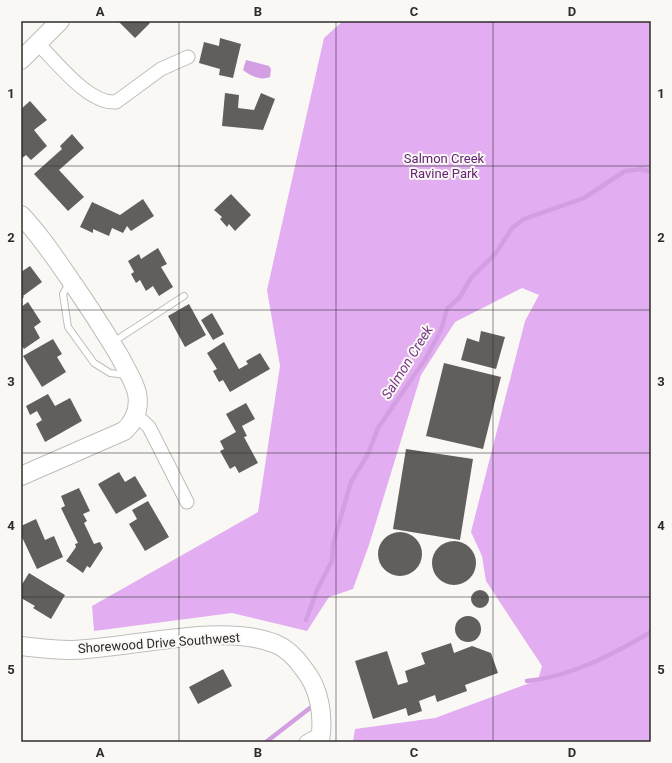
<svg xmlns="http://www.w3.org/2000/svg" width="672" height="763" font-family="Roboto,sans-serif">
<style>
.forest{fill:#e2adf1}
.water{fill:#d39fe2}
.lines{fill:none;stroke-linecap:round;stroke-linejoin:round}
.stream{stroke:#d39fe2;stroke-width:4.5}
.building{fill:#605f5c}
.lane-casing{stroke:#bebdba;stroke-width:8}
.street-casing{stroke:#bebdba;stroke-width:15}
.secondary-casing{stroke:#bebdba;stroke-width:20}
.lane{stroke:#fff;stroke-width:6}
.street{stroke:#fff;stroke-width:13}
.secondary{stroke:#fff;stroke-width:18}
.grid{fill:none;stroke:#2d2c2b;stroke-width:1;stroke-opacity:0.55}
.labels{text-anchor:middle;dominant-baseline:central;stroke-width:4;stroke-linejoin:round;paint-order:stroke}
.park-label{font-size:13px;fill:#632473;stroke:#faf8f5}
.street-label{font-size:13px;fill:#2d2c2b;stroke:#faf8f5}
.water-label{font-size:14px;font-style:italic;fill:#773988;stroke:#faf8f5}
.neatline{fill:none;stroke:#2d2c2b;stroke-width:1.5}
.grid-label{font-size:13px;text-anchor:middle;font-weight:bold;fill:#2d2c2b}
</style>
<rect width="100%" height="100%" fill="#faf8f5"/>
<path class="forest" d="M 343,21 L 651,21 L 651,742 L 353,742 L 355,729 L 435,718 L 538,680 L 542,666 L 486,581 L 482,556 L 471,532 L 525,321 L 539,295 L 522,288 L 455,322 L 421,375 L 369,545 L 353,589 L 329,597 L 307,631 L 232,613 L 94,631 L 92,606 L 258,512 L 280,366 L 267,290 L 324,38 Z"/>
<path class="water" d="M 246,60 L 269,66 L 271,69 L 270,77 C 260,81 251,76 243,70 Z"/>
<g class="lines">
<path class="stream" d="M 306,620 L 317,590 L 332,561 L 333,544 L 351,482 L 368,454 L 378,428 L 426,358 L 441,330 L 447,309 L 460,297 L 471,278 L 496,253 L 512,228 L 524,219 L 584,198 L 625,171 L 642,169 L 651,172
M 527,681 C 571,677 613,654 651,632
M 266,742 L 310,708"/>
</g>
<path class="building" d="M 118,21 L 147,21 L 150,23 L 135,38 Z
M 220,38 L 241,44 L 233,78 L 219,75 L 220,69 L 199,63 L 204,42 L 219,46 Z
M 225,93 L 239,95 L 238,108 L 254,110 L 261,93 L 275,99 L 263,130 L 222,126 Z
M 30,101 L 47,120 L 34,130 L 47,146 L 31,160 L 26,155 L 21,159 L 21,109 Z
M 72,134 L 84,148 L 59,170 L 84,197 L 68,211 L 34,174 L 62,149 L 60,146 Z
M 231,194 L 251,215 L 235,231 L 229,224 L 227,227 L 220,219 L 222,217 L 214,210 Z
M 143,199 L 154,216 L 131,231 L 127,226 L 123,233 L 112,228 L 109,236 L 93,229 L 93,233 L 80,227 L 92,202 L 120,215 Z
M 158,248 L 167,264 L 161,267 L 173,287 L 159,296 L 153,286 L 146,291 L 140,280 L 136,283 L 131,274 L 134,272 L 128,261 L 139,254 L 141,259 Z
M 30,266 L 42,282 L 23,296 L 24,297 L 21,300 L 21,272 Z
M 28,302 L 41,322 L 34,327 L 40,338 L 24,349 L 21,345 L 21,307 Z
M 189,304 L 206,335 L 185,347 L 168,316 Z
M 212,313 L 224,334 L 213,340 L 201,320 Z
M 481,331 L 505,337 L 496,369 L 461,360 L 467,338 L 479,342 Z
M 53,339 L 62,354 L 57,357 L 66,372 L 42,387 L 23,356 Z
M 224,342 L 239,369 L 248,364 L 246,361 L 260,353 L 270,369 L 230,392 L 223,380 L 219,382 L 213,371 L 217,369 L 207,353 Z
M 444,363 L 501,377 L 483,449 L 426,436 Z
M 48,394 L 55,406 L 70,398 L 82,421 L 45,442 L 36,424 L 42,420 L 37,411 L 30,415 L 26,406 Z
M 246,403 L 255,419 L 242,426 L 247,436 L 244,437 L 258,463 L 239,473 L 235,466 L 230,469 L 220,451 L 224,449 L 220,441 L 236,432 L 226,414 Z
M 406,449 L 473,459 L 460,540 L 393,529 Z
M 119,472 L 125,482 L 135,476 L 147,496 L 116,514 L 98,484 Z
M 79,488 L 90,511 L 83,514 L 87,521 L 84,523 L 94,544 L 100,542 L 103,548 L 90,568 L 87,566 L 83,573 L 66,561 L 76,547 L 75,544 L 78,543 L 61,508 L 65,506 L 61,496 Z
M 148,501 L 169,537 L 145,551 L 129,524 L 137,519 L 132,510 Z
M 36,519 L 45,540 L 54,536 L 63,557 L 37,569 L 21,535 L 21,526 Z
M378 554a22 22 0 1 1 44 0a22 22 0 1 1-44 0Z
M432 563a22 22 0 1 1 44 0a22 22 0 1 1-44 0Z
M 29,573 L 65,595 L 51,619 L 33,608 L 35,606 L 21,598 L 21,586 Z
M471 599a9 9 0 1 1 18 0a9 9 0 1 1-18 0Z
M455 629a13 13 0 1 1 26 0a13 13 0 1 1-26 0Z
M 451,643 L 454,653 L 472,646 L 491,653 L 498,673 L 465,685 L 467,691 L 437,702 L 435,695 L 419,701 L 422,711 L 408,716 L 406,708 L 373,719 L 355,661 L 387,651 L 398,685 L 408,682 L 405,671 L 425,664 L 421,653 Z
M 223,669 L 232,686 L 198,704 L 189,687 Z"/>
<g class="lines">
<defs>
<path id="lane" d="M 69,283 L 63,294 L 68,327 L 94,363 L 110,373 L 126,375
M 113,342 L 184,296"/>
<path id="street" d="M 38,44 C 57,62 88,104 116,102 L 161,69 L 188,57
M 136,415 L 149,427 L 187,502
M 306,742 L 322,733"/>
<path id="secondary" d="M 21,60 L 60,21
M 21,215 C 39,234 54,256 69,278 C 87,304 104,330 120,357 C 126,369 134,381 137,393 C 140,409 135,421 124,431 L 21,476
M 21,646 C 38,648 55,650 72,650 C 131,648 223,622 276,644 C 288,649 296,658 303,668 C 320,688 324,716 320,742"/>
</defs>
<use href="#lane" class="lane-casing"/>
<use href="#street" class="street-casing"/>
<use href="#secondary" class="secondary-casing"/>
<use href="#lane" class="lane"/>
<use href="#street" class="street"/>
<use href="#secondary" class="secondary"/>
</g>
<path class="grid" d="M 179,21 L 179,742M 336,21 L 336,742M 493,21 L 493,742M 21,166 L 651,166M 21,310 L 651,310M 21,453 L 651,453M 21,597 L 651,597"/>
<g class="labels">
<g class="park-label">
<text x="444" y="158">Salmon Creek<tspan x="444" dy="15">Ravine Park</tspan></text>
</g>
<g class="street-label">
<text transform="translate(159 643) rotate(-4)">Shorewood Drive Southwest</text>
</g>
<g class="water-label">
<text transform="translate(407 362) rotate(-58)">Salmon Creek</text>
</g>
</g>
<rect width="672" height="763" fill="none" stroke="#faf8f5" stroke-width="44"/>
<rect x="22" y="22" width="628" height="719" class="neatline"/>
<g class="grid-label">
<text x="100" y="16">A</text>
<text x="258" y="16">B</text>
<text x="414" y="16">C</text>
<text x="572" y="16">D</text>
<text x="11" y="98">1</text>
<text x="661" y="98">1</text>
<text x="11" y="242">2</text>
<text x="661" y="242">2</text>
<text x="11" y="386">3</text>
<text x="661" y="386">3</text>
<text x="11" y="530">4</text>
<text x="661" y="530">4</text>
<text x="11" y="674">5</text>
<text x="661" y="674">5</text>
<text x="100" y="757">A</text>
<text x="258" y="757">B</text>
<text x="414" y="757">C</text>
<text x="572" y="757">D</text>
</g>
</svg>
